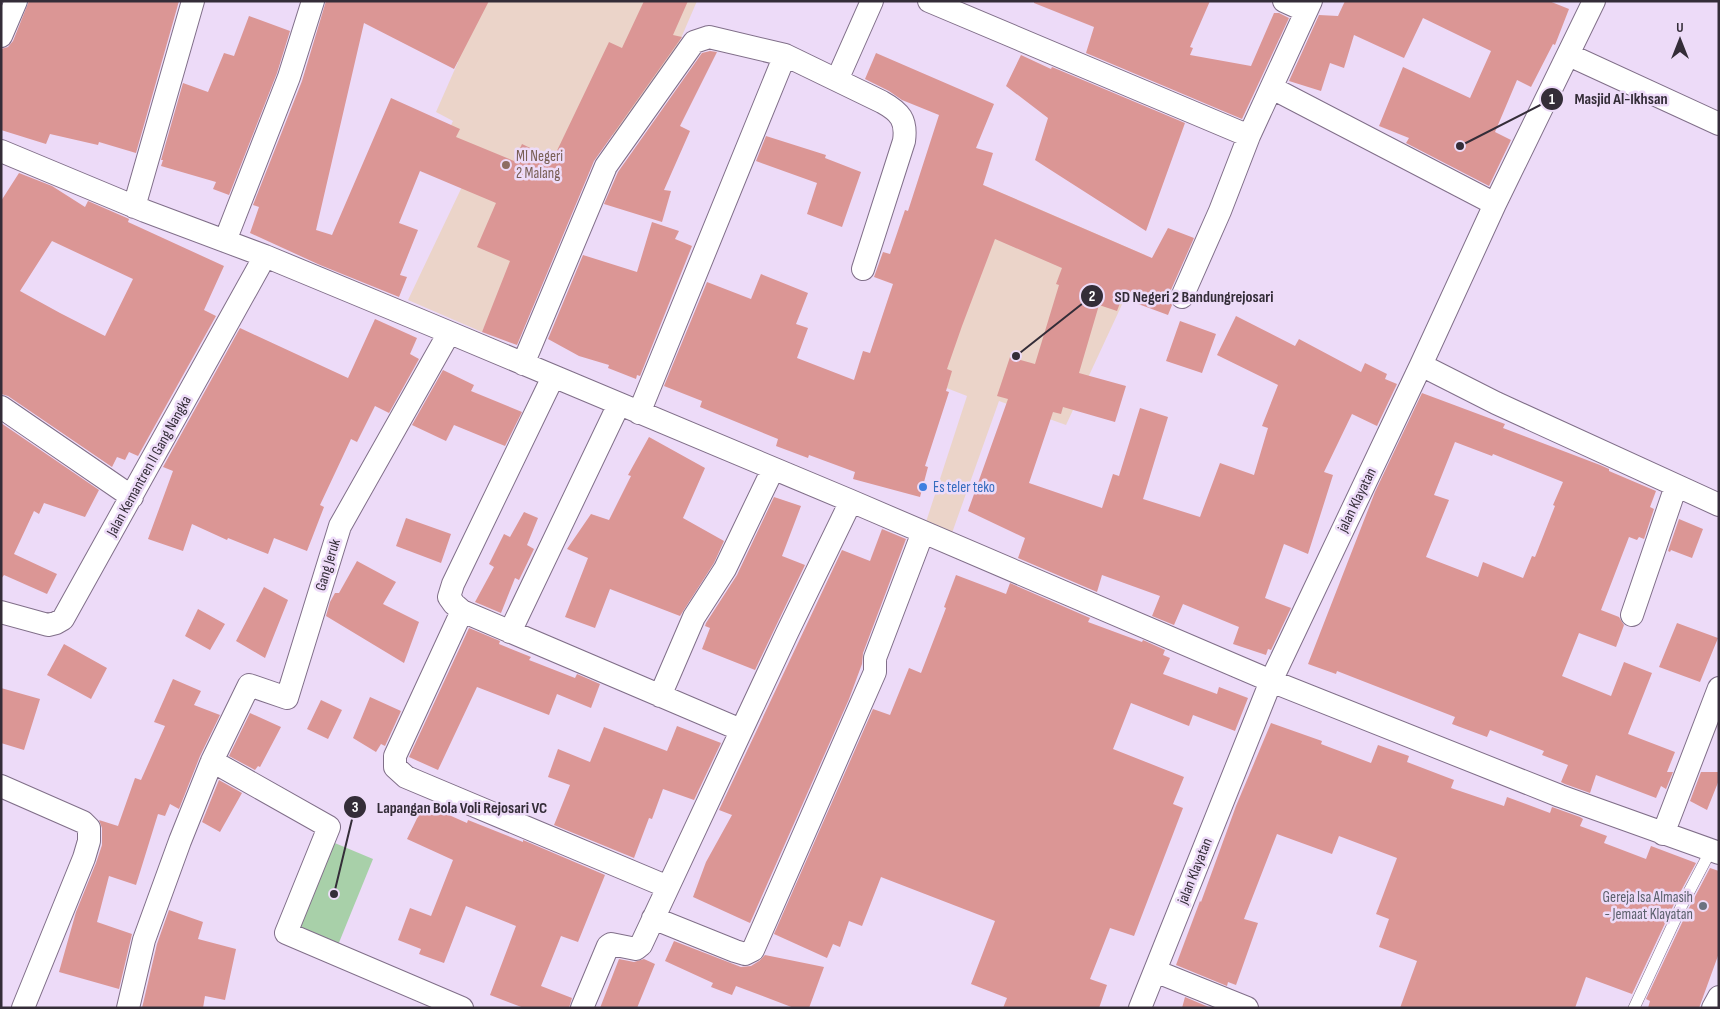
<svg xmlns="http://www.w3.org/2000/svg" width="1720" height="1009" font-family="'Sofia Sans Condensed',sans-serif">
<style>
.education{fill:#ebd4c9}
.green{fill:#a8d0a9}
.building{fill:#db9695;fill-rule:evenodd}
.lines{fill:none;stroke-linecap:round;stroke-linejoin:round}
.lane-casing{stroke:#806f89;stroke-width:12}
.street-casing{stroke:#806f89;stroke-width:24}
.lane{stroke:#fff;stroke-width:11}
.street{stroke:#fff;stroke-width:22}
.education-dot{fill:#8d6e63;stroke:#eddbf8;stroke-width:2}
.shop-dot{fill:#3f7fe0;stroke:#eddbf8;stroke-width:2}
.worship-dot{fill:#6b7280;stroke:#eddbf8;stroke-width:2}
.labels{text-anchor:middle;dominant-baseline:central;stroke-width:5;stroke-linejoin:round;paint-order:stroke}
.education-label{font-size:15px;fill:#785e54;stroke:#eddbf8;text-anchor:start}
.street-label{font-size:15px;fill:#342d38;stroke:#eddbf8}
.shop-label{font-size:15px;fill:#366cbe;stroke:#eddbf8;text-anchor:start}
.worship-label{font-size:15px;fill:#5b616d;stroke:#eddbf8;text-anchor:end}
.leader{fill:none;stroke:#342d38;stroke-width:2}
.callout-dot{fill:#342d38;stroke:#eddbf8;stroke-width:2}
.mark-label{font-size:15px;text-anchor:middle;font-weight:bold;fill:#fff}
.callout-label{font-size:16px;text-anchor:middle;font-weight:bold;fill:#342d38;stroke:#eddbf8;stroke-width:5;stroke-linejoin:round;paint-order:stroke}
</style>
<rect width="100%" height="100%" fill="#eddbf8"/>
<path class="education" d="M 420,1 L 697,1 L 666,73 L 619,138 L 579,117 L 482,332 L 408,300 L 470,170 L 437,154 L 453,121 L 436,112 L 458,62 L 404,38 Z
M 979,183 L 1145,255 L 1066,425 L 999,401 L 952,533 L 926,522 L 967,396 L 926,380 Z"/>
<path class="green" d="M 330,841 L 373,859 L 338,945 L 296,928 Z"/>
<path class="building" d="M 29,1 L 179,1 L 136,153 L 99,142 L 98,145 L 50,134 L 46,144 L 1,130 L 1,49 L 8,47 L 13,41 Z
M 326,1 L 489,1 L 454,69 L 364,23 L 316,230 L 332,235 L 391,98 L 460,129 L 456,137 L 514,161 L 522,144 L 553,159 L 609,42 L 622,48 L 644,1 L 688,1 L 673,35 L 682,37 L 594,161 L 517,345 L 482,332 L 510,261 L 477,247 L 496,203 L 420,171 L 399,223 L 418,230 L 400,275 L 407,277 L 399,297 L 320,265 L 250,233 L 259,207 L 253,205 L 302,81 Z
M 1034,1 L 1210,1 L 1190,47 L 1193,48 L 1190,55 L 1251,66 L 1274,13 L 1279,13 L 1289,18 L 1242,119 L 1086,53 L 1094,27 L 1034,3 Z
M 1345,1 L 1549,1 L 1569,9 L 1555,45 L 1553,44 L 1531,87 L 1517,80 L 1495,132 L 1511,140 L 1489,186 L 1406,143 L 1409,138 L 1379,126 L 1403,67 L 1470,98 L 1491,51 L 1423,18 L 1404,58 L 1354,35 L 1344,68 L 1330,63 L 1321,91 L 1289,81 L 1319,15 L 1338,16 Z
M 249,16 L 290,31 L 277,73 L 229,195 L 213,189 L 216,182 L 161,166 L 163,160 L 161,160 L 183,83 L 208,92 L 224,53 L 234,56 Z
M 710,51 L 717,52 L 680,126 L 690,131 L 664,190 L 671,191 L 662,222 L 604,204 L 618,172 L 702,53 Z
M 876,53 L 994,104 L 976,148 L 993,153 L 983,185 L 1152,258 L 1168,228 L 1194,238 L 1170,292 L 1169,299 L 1172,305 L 1168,315 L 1122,298 L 1117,311 L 1099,305 L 1079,373 L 1126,386 L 1115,422 L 1063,407 L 1061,414 L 1053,412 L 1029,483 L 1102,508 L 1113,474 L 1119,476 L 1140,408 L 1168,417 L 1143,499 L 1200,517 L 1220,463 L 1254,475 L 1268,428 L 1262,426 L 1278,385 L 1217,355 L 1236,316 L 1295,346 L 1299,339 L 1361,372 L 1365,363 L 1387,374 L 1385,379 L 1397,384 L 1377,426 L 1352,414 L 1324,472 L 1333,475 L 1308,554 L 1284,544 L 1265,598 L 1291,608 L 1271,650 L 1268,649 L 1266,655 L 1233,644 L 1239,627 L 1183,604 L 1174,625 L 1152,616 L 1160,596 L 1102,575 L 1097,592 L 1018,558 L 1025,538 L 968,511 L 1008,399 L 997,396 L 1010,357 L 1035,364 L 1059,285 L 1056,284 L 1062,268 L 995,239 L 962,326 L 947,369 L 952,371 L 946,391 L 949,392 L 925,466 L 928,467 L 920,497 L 853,479 L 855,472 L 809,455 L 808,458 L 776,446 L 778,439 L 700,407 L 702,401 L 664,386 L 707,282 L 751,299 L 761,274 L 808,293 L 796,324 L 808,328 L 797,358 L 854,380 L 863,351 L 870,353 L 893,284 L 874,277 L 883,252 L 890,254 L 905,210 L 908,211 L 939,115 L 902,100 L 889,91 L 865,79 Z
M 1021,55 L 1051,69 L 1052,67 L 1185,123 L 1146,231 L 1035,160 L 1048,118 L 1006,86 Z
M 766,136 L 826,155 L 825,158 L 861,172 L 842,227 L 807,214 L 817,183 L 756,161 Z
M 19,173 L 52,186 L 85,207 L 88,201 L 127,218 L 129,219 L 128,222 L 224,266 L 204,310 L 216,316 L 138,456 L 129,452 L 125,460 L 117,457 L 112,467 L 8,396 L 1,394 L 1,201 ZM 52,241 L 133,279 L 105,336 L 60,313 L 20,291 Z
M 652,222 L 679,231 L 675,239 L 692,246 L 640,376 L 637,375 L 636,379 L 608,368 L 609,365 L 579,356 L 548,339 L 583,255 L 637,272 Z
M 375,319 L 417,338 L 410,354 L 419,359 L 389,413 L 375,406 L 357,442 L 351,439 L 320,505 L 324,507 L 307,551 L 274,538 L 268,554 L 228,538 L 227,540 L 192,524 L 183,551 L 148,539 L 173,471 L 163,467 L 240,328 L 348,378 Z
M 1180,321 L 1216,334 L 1202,373 L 1166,361 Z
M 443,370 L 474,385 L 471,391 L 522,412 L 505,446 L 454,425 L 446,441 L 412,425 Z
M 1422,393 L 1505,424 L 1503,428 L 1600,465 L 1609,469 L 1609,471 L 1656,491 L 1650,507 L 1654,509 L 1644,539 L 1639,537 L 1637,540 L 1629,537 L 1601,610 L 1619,617 L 1624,625 L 1616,647 L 1579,633 L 1562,676 L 1611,696 L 1624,662 L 1652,673 L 1628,734 L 1675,752 L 1667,772 L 1673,772 L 1666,789 L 1661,786 L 1656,798 L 1596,775 L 1590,793 L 1565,784 L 1561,782 L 1568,765 L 1542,755 L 1544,751 L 1490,730 L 1487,737 L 1452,724 L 1455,717 L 1337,671 L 1336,674 L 1308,664 L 1375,492 ZM 1455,442 L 1492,456 L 1493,454 L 1563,482 L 1553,505 L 1555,506 L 1535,557 L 1532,556 L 1523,578 L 1483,562 L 1478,577 L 1426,557 L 1449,500 L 1434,495 Z
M 1,423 L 99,490 L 85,517 L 44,503 L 39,514 L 34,511 L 14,554 L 57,574 L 47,594 L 4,575 L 1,579 Z
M 649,437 L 705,468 L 683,518 L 724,541 L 714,563 L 680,616 L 610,589 L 595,628 L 565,617 L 588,558 L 567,549 L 591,514 L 609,520 L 631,476 L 628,475 Z
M 774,497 L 801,506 L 782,556 L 805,565 L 755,670 L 702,649 L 710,628 L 705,626 L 706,623 L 737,575 Z
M 524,512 L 538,518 L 527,545 L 534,549 L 519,580 L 515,578 L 501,613 L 475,602 L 494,567 L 489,564 L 504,534 L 510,537 Z
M 406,518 L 451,534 L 441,563 L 396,546 Z
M 1679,519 L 1703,529 L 1692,558 L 1671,550 L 1670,552 L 1668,551 Z
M 882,529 L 906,539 L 863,653 L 862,664 L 849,699 L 750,923 L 693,897 L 706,862 L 732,815 L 719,810 L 842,550 L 870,561 Z
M 357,561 L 396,582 L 383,604 L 419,622 L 404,663 L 326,616 L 330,602 L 335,593 L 339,593 Z
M 956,575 L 1006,594 L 1010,583 L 1090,618 L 1088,622 L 1142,642 L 1143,640 L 1165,650 L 1163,655 L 1170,658 L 1163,674 L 1217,694 L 1219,687 L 1248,698 L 1235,731 L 1193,715 L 1189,726 L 1131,703 L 1113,749 L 1184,777 L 1173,804 L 1183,808 L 1134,936 L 1110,928 L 1090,979 L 1107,985 L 1099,1008 L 1003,1008 L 1007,998 L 971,984 L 995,921 L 881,877 L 862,926 L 849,921 L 840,947 L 833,944 L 827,958 L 774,934 L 873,709 L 890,715 L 909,668 L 921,673 L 946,608 L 944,607 Z
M 264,587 L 288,600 L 265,658 L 236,641 Z
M 198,609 L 225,624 L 210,650 L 185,636 Z
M 1677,623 L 1718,638 L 1700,682 L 1659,667 Z
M 469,628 L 500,641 L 499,644 L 531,657 L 529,660 L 575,678 L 577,674 L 600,684 L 591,708 L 557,694 L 549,715 L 477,687 L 438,770 L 409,757 Z
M 64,644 L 107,668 L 91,699 L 47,675 Z
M 173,679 L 201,691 L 194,705 L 220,715 L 200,756 L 179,809 L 170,804 L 165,816 L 158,814 L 136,885 L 109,876 L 97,922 L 132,934 L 119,989 L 59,972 L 76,912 L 96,863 L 102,845 L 102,828 L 99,820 L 118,826 L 135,778 L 141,780 L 165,726 L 154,722 Z
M 1,688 L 40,699 L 24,750 L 1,743 Z
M 370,697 L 401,711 L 385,746 L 381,744 L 376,752 L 353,738 Z
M 321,700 L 342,710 L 328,739 L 307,729 Z
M 250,713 L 281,727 L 260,767 L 258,766 L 255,770 L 229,756 Z
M 1271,723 L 1322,741 L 1321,744 L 1371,763 L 1378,745 L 1409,756 L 1407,762 L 1454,780 L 1451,788 L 1504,806 L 1507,797 L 1550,813 L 1552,807 L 1580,817 L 1583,819 L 1580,826 L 1607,836 L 1604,843 L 1646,859 L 1651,846 L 1696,863 L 1675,902 L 1632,994 L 1586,977 L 1575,1008 L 1400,1008 L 1417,961 L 1379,947 L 1389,919 L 1376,914 L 1397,858 L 1339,836 L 1332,854 L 1277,834 L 1244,919 L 1258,923 L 1236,985 L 1228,982 L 1227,986 L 1176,965 L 1200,901 L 1201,902 L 1236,806 Z
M 677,726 L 721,743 L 694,800 L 663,789 L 652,819 L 649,818 L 634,858 L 554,825 L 570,785 L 548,777 L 558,749 L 590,762 L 604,727 L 667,751 Z
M 1701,772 L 1719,772 L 1719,780 L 1707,810 L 1690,801 Z
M 219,780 L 242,793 L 220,832 L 202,822 Z
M 424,804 L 467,823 L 468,820 L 523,842 L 523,840 L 605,875 L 578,942 L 561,936 L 541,986 L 572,998 L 569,1008 L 524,1008 L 490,995 L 516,926 L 466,906 L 444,963 L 419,954 L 421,949 L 398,940 L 410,908 L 431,916 L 453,860 L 407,839 Z
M 1710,868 L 1719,871 L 1719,953 L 1699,1008 L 1648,1008 L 1650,1001 L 1646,999 L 1689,908 Z
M 169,910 L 203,922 L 198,939 L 236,949 L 225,1000 L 205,996 L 203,1008 L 142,1008 L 157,944 Z
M 674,941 L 741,967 L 751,966 L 759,961 L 765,955 L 824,967 L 809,1008 L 794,1008 L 736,986 L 732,995 L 711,987 L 713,983 L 665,961 Z
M 619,959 L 634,962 L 644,959 L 655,964 L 637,1008 L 600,1008 Z
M 1185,997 L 1211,1008 L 1182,1008 Z"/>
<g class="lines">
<defs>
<path id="lane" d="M 1634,1008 L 1682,905 L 1711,850"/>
<path id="street" d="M 929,1 L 1249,136
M 1284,1 L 1306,11
M 1,36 L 16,1
M 1569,55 L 1719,124
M 837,80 L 872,1
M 1272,88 L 1495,204
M 1,151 L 145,211 L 265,256 L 429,324 L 851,501 L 1271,681 L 1560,796 L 1719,853
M 134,207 L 193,1
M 225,241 L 289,77 L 313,1
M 1182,297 L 1220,211 L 1249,136 L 1311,1
M 523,364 L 606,166 L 694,42 L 709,37 L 785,55
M 1421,365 L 1496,403 L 1719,505
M 553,377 L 453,584 L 449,597 L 454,604 L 462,611 L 741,730
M 1,407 L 132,497
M 639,413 L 785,55 L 882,102 C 900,112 907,120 904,141 L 863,269
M 462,611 L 395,756 L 395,767 L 406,777 L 668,887
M 1,612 L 48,625 L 56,623 L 63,619 L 265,256
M 1632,615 L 1676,486
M 510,632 L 619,404
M 660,696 L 694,617 L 725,569 L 773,469
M 212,761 L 329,827 L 286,933 L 462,1008
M 1,786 L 83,822 L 89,828 L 89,841 L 84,858 L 23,1008
M 1663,834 L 1719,688
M 653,918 L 735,951 L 745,954 L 753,950 L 875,672 L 875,658 L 923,532
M 1155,971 L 1247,1008
M 128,1008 L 144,940 L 180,841 L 212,761 L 249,685 L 287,698 L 340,526 L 449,333
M 582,1008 L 608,946 L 611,944 L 636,949 L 641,945 L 787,633 L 851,501
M 1140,1008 L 1271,681 L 1421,365 L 1495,204 L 1594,1
M 1713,1008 L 1719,997"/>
</defs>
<use href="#lane" class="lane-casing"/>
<use href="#street" class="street-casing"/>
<use href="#lane" class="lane"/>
<use href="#street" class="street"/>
</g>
<circle class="education-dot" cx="506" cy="165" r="5"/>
<circle class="shop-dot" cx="923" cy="487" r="5"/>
<circle class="worship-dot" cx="1703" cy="906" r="5"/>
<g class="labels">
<g class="education-label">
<text x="516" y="156">MI Negeri<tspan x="516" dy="17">2 Malang</tspan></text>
</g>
<g class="street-label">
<text transform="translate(149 466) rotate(-61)">Jalan Kemantren II Gang Nangka</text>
<text transform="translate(1357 500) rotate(-64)">jalan Klayatan</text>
<text transform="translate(328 565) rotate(-73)">Gang Jeruk</text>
<text transform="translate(1195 871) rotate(-68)">jalan Klayatan</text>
</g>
<g class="shop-label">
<text x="933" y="487">Es teler teko</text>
</g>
<g class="worship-label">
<text x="1693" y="897">Gereja Isa Almasih<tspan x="1693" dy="17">- Jemaat Klayatan</tspan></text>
</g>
</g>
<path class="leader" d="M1460 146L1552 99M1016 356L1092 296M334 894L355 807"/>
<g class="callout-dot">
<circle cx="1460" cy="146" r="5"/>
<circle cx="1016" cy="356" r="5"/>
<circle cx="334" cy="894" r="5"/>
<circle cx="1552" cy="99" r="12"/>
<circle cx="1092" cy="296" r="12"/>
<circle cx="355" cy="807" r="12"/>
</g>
<g class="mark-label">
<text x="1552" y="104">1</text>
<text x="1092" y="301">2</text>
<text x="355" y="812">3</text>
</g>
<g class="callout-label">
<text x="1621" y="104">Masjid Al-Ikhsan</text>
<text x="1194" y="302">SD Negeri 2 Bandungrejosari</text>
<text x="462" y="813">Lapangan Bola Voli Rejosari VC</text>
</g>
<rect width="1720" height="1009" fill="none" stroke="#342d38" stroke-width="5"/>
<g transform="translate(1680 40)" stroke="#eddbf8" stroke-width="4" paint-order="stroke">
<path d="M0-4L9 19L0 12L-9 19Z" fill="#342d38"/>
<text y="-8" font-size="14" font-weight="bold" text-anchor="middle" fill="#342d38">U</text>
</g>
</svg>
